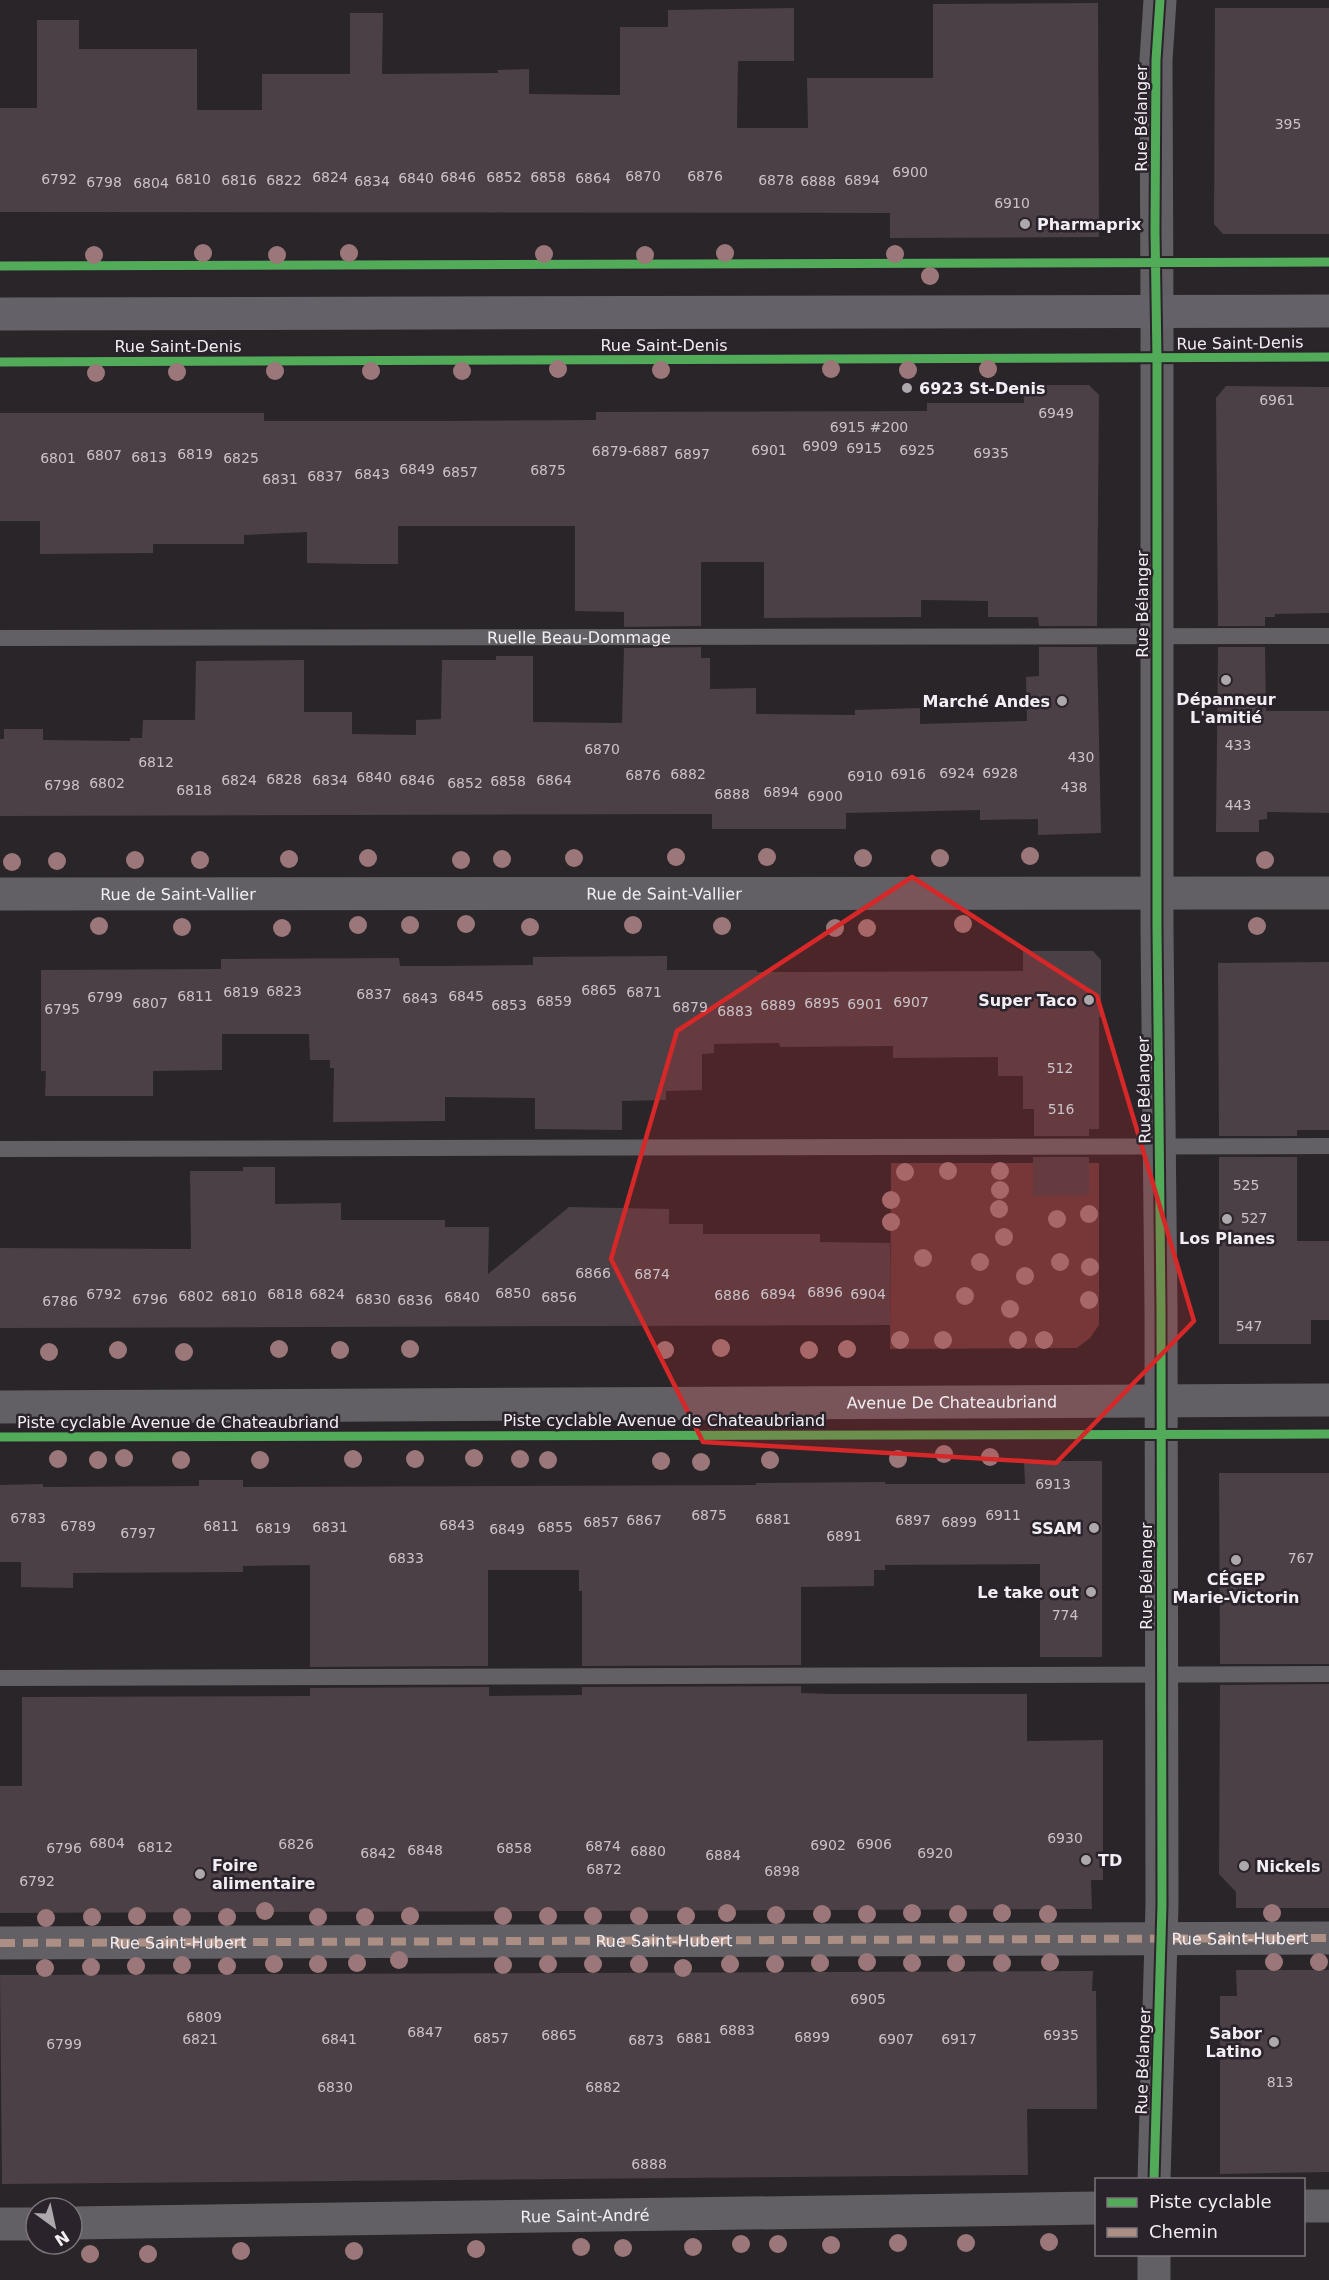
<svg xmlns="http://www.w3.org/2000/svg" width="1329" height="2280" font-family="'DejaVu Sans',sans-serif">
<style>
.green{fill:#5f3b3d}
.building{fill:#4a4045}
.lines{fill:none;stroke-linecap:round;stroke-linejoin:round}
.service{stroke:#626065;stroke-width:16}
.minor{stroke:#626065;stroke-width:33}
.tertiary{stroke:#626065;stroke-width:33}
.secondary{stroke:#656169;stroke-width:33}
.quiet{stroke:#ac8f84;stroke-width:8;stroke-dasharray:15 8;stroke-linecap:butt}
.cycleway-casing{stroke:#2b232b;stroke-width:13}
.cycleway{stroke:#51ab58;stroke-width:9}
.tree{fill:#9c7779}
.marked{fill:#d62828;fill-opacity:0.2;stroke:#d62828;stroke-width:4.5;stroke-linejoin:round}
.poi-dot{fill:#aca8ac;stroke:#2b232b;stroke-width:2}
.labels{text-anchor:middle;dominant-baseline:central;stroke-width:5;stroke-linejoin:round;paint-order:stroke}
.number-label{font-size:14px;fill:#c9c2c8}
.street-label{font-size:16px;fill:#f3eef3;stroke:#2b232b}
.poi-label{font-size:16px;font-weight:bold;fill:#f3eef3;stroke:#2b232b;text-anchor:start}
</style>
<rect width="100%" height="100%" fill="#292529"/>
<path class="green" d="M 891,1163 L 1099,1163 L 1099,1325 L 1090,1338 L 1077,1348 L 890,1349 Z"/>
<path class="building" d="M 1098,3 L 1099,237 L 890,238 L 890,213 L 0,212 L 0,108 L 37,108 L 37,20 L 79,20 L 79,49 L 197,49 L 197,110 L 262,110 L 262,74 L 350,74 L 350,13 L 383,13 L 382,74 L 498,73 L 498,70 L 529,69 L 529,94 L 620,95 L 620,27 L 668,27 L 668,10 L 794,8 L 794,61 L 738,61 L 737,128 L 808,128 L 807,78 L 933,78 L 933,4 Z
M 1215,8 L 1329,8 L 1329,234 L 1223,234 L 1214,224 Z
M 1023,385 L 1089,385 L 1099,395 L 1097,626 L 1039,626 L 1038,617 L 988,617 L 988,601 L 921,600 L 921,617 L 764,618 L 764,562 L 701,562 L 701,626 L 624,627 L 624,612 L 575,611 L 575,526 L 398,526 L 398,564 L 364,564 L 307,563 L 307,532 L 244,535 L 244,544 L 153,544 L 153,553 L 40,554 L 40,521 L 0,521 L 0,413 L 264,413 L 264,421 L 441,421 L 596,420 L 596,412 L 927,411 L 927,403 L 1024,403 Z
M 1226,386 L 1329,387 L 1329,613 L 1275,614 L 1275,617 L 1265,617 L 1265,626 L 1218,626 L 1216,398 Z
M 701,647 L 701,658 L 710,658 L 710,689 L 756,688 L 756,714 L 855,715 L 855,710 L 920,708 L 920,724 L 1027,721 L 1026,677 L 1039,676 L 1039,647 L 1097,647 L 1101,833 L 1038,835 L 1038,819 L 980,820 L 980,810 L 846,813 L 846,829 L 712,829 L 712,814 L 0,816 L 0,739 L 4,739 L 4,729 L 43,729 L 43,740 L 130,741 L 130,738 L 142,738 L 143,720 L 195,720 L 196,661 L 304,660 L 304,712 L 352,712 L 352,734 L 416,735 L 416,720 L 441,719 L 442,660 L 496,660 L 496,656 L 533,656 L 533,722 L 622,723 L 624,648 Z
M 1218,647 L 1265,647 L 1266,711 L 1329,711 L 1329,813 L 1267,812 L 1267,819 L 1259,820 L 1259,832 L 1216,832 Z
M 1023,951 L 1093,951 L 1101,960 L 1101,1017 L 1099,1017 L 1099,1129 L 1089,1129 L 1089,1136 L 1034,1136 L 1034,1109 L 1023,1109 L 1023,1076 L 998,1076 L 998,1057 L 893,1058 L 893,1046 L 780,1047 L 779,1043 L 714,1044 L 714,1053 L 702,1054 L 702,1090 L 666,1091 L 666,1100 L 622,1101 L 622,1130 L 535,1129 L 535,1098 L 445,1097 L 445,1121 L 333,1122 L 334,1068 L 330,1068 L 330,1060 L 310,1060 L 309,1034 L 222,1034 L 222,1070 L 153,1071 L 153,1096 L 45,1096 L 46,1071 L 41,1071 L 41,970 L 221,969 L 221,959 L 399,958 L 400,966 L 445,966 L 533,965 L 533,957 L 667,956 L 667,970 L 757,970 L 757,972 L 802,972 L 1023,971 Z
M 1329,962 L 1329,1130 L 1297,1130 L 1297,1136 L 1219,1136 L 1218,963 Z
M 1033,1157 L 1089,1157 L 1089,1195 L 1033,1196 Z
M 1219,1157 L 1297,1157 L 1297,1241 L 1329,1241 L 1329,1320 L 1311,1320 L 1311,1344 L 1219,1344 Z
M 243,1167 L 275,1167 L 275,1204 L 341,1203 L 341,1220 L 445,1220 L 445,1227 L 489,1227 L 488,1274 L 569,1207 L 669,1209 L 669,1224 L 703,1224 L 703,1234 L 820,1234 L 820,1242 L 890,1243 L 890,1325 L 0,1328 L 0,1248 L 191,1249 L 190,1171 L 243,1171 Z
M 1024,1461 L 1102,1461 L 1102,1657 L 1040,1657 L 1040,1564 L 885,1565 L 885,1570 L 874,1570 L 874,1586 L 801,1587 L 801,1665 L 582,1666 L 582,1591 L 579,1591 L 579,1570 L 488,1570 L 488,1666 L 310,1667 L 310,1565 L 243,1566 L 243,1572 L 73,1573 L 73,1588 L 21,1587 L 21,1562 L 0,1562 L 0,1485 L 43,1484 L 43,1487 L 199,1486 L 199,1480 L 243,1480 L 243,1487 L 756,1485 L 756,1483 L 885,1482 L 885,1484 L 1025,1484 Z
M 1219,1473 L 1329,1473 L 1329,1664 L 1220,1664 Z
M 1329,1684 L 1329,1908 L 1236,1908 L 1236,1892 L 1219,1874 L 1220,1685 Z
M 801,1686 L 801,1693 L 830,1694 L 1027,1694 L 1027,1741 L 1103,1740 L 1103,1880 L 1091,1880 L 1092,1909 L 0,1913 L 0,1786 L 22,1786 L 22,1697 L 310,1696 L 310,1688 L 489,1687 L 489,1696 L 582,1695 L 582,1687 Z
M 1236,1970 L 1329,1970 L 1329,2172 L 1220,2174 L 1220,1996 L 1237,1996 Z
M 1093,1971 L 1092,1991 L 1096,1991 L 1097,2109 L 1027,2109 L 1028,2175 L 2,2184 L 0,1975 Z"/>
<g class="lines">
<g class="service">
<path id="s1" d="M 0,638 L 1329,636"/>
<path d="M 0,1149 L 1329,1146"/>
<path d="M 0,1678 L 1329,1674"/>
</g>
<g class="minor">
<path d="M 1157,311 L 1156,60 L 1160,0"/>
<path id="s2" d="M 0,894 L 1329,893"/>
<path id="s3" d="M 0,1943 L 1329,1938"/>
<path d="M 1304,2206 L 1329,2206"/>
<path id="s4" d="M 72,2223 L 1096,2208"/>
<path d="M 0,2224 L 36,2224"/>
</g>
<g class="tertiary">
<path id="s5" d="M 0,1407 L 1329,1400"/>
<path d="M 1154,2180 L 1162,1905 L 1161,1310 L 1157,929 L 1157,311"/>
<path d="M 1154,2254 L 1154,2280"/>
</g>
<path class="secondary" d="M 0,314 L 1329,311"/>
<path class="quiet" d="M 0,1943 L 1329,1938"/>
<defs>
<path id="cycleway" d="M 0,266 L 1329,262
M 0,362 L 1329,357
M 0,1437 L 1329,1434
M 1154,2180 L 1162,1905 L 1161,1310 L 1157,929 L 1157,359 L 1155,232 L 1156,60 L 1160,0"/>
</defs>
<use href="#cycleway" class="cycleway-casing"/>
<use href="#cycleway" class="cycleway"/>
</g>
<g class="tree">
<circle cx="203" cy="253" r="9"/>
<circle cx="349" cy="253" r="9"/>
<circle cx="725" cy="253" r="9"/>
<circle cx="544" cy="254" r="9"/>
<circle cx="895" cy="254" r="9"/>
<circle cx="94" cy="255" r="9"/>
<circle cx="277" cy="255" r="9"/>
<circle cx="645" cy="255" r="9"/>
<circle cx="930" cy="276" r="9"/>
<circle cx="558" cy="369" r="9"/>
<circle cx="831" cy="369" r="9"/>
<circle cx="988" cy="369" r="9"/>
<circle cx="661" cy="370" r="9"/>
<circle cx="908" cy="370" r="9"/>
<circle cx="275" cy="371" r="9"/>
<circle cx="371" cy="371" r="9"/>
<circle cx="462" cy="371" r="9"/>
<circle cx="177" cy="372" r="9"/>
<circle cx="96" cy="373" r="9"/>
<circle cx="1030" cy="856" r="9"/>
<circle cx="676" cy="857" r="9"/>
<circle cx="767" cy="857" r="9"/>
<circle cx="368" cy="858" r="9"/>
<circle cx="574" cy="858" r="9"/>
<circle cx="863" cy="858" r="9"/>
<circle cx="940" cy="858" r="9"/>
<circle cx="289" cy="859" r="9"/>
<circle cx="502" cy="859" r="9"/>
<circle cx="135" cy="860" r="9"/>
<circle cx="200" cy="860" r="9"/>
<circle cx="461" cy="860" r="9"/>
<circle cx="1265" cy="860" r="9"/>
<circle cx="57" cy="861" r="9"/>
<circle cx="12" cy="862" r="9"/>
<circle cx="466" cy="924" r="9"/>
<circle cx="963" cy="924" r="9"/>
<circle cx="358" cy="925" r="9"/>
<circle cx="410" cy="925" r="9"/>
<circle cx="633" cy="925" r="9"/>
<circle cx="99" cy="926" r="9"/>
<circle cx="722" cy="926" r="9"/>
<circle cx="1257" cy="926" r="9"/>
<circle cx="182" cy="927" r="9"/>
<circle cx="530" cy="927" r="9"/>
<circle cx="282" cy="928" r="9"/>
<circle cx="835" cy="928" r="9"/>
<circle cx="867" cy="928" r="9"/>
<circle cx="948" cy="1171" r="9"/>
<circle cx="1000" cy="1171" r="9"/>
<circle cx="905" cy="1172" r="9"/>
<circle cx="1000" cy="1190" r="9"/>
<circle cx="891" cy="1200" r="9"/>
<circle cx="999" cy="1209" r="9"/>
<circle cx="1089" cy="1214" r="9"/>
<circle cx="1057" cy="1219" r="9"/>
<circle cx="891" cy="1222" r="9"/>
<circle cx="1004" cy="1237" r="9"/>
<circle cx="923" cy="1258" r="9"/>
<circle cx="980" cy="1262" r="9"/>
<circle cx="1060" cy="1262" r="9"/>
<circle cx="1090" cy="1267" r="9"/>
<circle cx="1025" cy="1276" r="9"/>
<circle cx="965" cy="1296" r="9"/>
<circle cx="1089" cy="1300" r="9"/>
<circle cx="1010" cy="1309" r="9"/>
<circle cx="900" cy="1340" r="9"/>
<circle cx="943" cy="1340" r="9"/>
<circle cx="1018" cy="1340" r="9"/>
<circle cx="1044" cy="1340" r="9"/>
<circle cx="721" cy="1348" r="9"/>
<circle cx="279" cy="1349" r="9"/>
<circle cx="410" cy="1349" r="9"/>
<circle cx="847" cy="1349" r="9"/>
<circle cx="118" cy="1350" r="9"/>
<circle cx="340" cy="1350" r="9"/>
<circle cx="665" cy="1350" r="9"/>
<circle cx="809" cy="1350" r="9"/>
<circle cx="49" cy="1352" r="9"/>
<circle cx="184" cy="1352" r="9"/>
<circle cx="944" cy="1454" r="9"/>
<circle cx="990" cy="1457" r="9"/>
<circle cx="124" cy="1458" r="9"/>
<circle cx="474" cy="1458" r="9"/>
<circle cx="58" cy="1459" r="9"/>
<circle cx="353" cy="1459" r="9"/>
<circle cx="415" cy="1459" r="9"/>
<circle cx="520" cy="1459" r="9"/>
<circle cx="898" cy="1459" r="9"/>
<circle cx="98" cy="1460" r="9"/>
<circle cx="181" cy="1460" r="9"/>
<circle cx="260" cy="1460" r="9"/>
<circle cx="548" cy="1460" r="9"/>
<circle cx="770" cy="1460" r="9"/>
<circle cx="661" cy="1461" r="9"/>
<circle cx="701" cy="1462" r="9"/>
<circle cx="265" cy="1911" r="9"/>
<circle cx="727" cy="1913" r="9"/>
<circle cx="912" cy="1913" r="9"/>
<circle cx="1002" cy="1913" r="9"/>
<circle cx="1272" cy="1913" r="9"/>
<circle cx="822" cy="1914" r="9"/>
<circle cx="867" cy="1914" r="9"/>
<circle cx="958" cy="1914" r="9"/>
<circle cx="1048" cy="1914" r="9"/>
<circle cx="776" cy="1915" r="9"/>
<circle cx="137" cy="1916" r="9"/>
<circle cx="410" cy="1916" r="9"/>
<circle cx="503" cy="1916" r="9"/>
<circle cx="548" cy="1916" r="9"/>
<circle cx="593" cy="1916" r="9"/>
<circle cx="639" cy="1916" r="9"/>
<circle cx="686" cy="1916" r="9"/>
<circle cx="92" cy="1917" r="9"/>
<circle cx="182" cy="1917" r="9"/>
<circle cx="227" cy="1917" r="9"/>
<circle cx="318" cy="1917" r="9"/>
<circle cx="365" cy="1917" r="9"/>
<circle cx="46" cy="1918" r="9"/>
<circle cx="399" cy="1960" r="9"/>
<circle cx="867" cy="1962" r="9"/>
<circle cx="1050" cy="1962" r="9"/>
<circle cx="1274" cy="1962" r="9"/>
<circle cx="1319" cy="1962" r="9"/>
<circle cx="357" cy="1963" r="9"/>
<circle cx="820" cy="1963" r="9"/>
<circle cx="912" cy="1963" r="9"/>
<circle cx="956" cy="1963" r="9"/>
<circle cx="1002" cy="1963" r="9"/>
<circle cx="274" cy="1964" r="9"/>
<circle cx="318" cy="1964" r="9"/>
<circle cx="548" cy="1964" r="9"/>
<circle cx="593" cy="1964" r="9"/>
<circle cx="639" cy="1964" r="9"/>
<circle cx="730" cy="1964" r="9"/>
<circle cx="775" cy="1964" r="9"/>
<circle cx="182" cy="1965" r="9"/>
<circle cx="503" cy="1965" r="9"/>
<circle cx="136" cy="1966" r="9"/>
<circle cx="227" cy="1966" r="9"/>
<circle cx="91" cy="1967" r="9"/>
<circle cx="45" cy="1968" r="9"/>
<circle cx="683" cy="1968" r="9"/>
<circle cx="1049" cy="2242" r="9"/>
<circle cx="898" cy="2243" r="9"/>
<circle cx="966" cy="2243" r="9"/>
<circle cx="741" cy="2244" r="9"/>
<circle cx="778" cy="2244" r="9"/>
<circle cx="831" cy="2245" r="9"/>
<circle cx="581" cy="2247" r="9"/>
<circle cx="693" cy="2247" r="9"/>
<circle cx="623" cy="2248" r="9"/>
<circle cx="476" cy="2249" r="9"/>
<circle cx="241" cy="2251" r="9"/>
<circle cx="354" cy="2251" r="9"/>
<circle cx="90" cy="2254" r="9"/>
<circle cx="148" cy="2254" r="9"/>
</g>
<path class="marked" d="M 912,877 L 1097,996 L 1194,1321 L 1056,1463 L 703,1442 L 611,1259 L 677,1031 Z"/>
<g class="poi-dot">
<circle cx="1025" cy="224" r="6"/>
<circle cx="907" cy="388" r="6"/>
<circle cx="1226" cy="680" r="6"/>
<circle cx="1062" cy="701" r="6"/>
<circle cx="1089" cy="1000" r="6"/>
<circle cx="1227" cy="1219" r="6"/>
<circle cx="1094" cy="1528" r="6"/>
<circle cx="1236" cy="1560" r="6"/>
<circle cx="1091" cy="1592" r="6"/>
<circle cx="1086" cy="1860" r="6"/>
<circle cx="1244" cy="1866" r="6"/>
<circle cx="200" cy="1874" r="6"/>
<circle cx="1274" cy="2042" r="6"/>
</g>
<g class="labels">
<g class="number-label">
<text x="1288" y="124">395</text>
<text x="910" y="172">6900</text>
<text x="643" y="176">6870</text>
<text x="705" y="176">6876</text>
<text x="330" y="177">6824</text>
<text x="458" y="177">6846</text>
<text x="504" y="177">6852</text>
<text x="548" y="177">6858</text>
<text x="416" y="178">6840</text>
<text x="593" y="178">6864</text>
<text x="59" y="179">6792</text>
<text x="193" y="179">6810</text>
<text x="239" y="180">6816</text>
<text x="284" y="180">6822</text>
<text x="776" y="180">6878</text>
<text x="862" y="180">6894</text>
<text x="372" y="181">6834</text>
<text x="818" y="181">6888</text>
<text x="104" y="182">6798</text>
<text x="151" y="183">6804</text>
<text x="1012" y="203">6910</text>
<text x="1277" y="400">6961</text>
<text x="1056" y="413">6949</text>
<text x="869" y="427">6915 #200</text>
<text x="820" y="446">6909</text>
<text x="864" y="448">6915</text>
<text x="769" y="450">6901</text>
<text x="917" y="450">6925</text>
<text x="630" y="451">6879-6887</text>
<text x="991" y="453">6935</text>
<text x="195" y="454">6819</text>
<text x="692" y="454">6897</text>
<text x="104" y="455">6807</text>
<text x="149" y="457">6813</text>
<text x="58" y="458">6801</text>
<text x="241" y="458">6825</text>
<text x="417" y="469">6849</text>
<text x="548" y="470">6875</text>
<text x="460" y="472">6857</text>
<text x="372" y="474">6843</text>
<text x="325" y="476">6837</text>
<text x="280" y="479">6831</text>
<text x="1238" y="745">433</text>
<text x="602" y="749">6870</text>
<text x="1081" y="757">430</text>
<text x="156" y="762">6812</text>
<text x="957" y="773">6924</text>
<text x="1000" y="773">6928</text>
<text x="688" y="774">6882</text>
<text x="908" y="774">6916</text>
<text x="643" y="775">6876</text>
<text x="865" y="776">6910</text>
<text x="374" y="777">6840</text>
<text x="284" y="779">6828</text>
<text x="239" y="780">6824</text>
<text x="330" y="780">6834</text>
<text x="417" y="780">6846</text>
<text x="554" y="780">6864</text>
<text x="508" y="781">6858</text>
<text x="107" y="783">6802</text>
<text x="465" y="783">6852</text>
<text x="62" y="785">6798</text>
<text x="1074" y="787">438</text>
<text x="194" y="790">6818</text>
<text x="781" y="792">6894</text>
<text x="732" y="794">6888</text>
<text x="825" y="796">6900</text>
<text x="1238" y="805">443</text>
<text x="599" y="990">6865</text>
<text x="284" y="991">6823</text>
<text x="241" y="992">6819</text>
<text x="644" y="992">6871</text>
<text x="374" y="994">6837</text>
<text x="195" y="996">6811</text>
<text x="466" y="996">6845</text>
<text x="105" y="997">6799</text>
<text x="420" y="998">6843</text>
<text x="554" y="1001">6859</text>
<text x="911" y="1002">6907</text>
<text x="150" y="1003">6807</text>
<text x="822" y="1003">6895</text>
<text x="865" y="1004">6901</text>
<text x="509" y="1005">6853</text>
<text x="778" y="1005">6889</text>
<text x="690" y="1007">6879</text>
<text x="62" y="1009">6795</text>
<text x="735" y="1011">6883</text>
<text x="1060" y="1068">512</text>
<text x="1061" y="1109">516</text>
<text x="1246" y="1185">525</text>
<text x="1254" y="1218">527</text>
<text x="593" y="1273">6866</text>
<text x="652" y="1274">6874</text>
<text x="825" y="1292">6896</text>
<text x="513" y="1293">6850</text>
<text x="104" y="1294">6792</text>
<text x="285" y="1294">6818</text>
<text x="327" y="1294">6824</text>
<text x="778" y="1294">6894</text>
<text x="868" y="1294">6904</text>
<text x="732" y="1295">6886</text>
<text x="196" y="1296">6802</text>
<text x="239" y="1296">6810</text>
<text x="462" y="1297">6840</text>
<text x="559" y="1297">6856</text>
<text x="150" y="1299">6796</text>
<text x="373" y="1299">6830</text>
<text x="415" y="1300">6836</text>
<text x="60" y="1301">6786</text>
<text x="1249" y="1326">547</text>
<text x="1053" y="1484">6913</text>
<text x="709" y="1515">6875</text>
<text x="1003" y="1515">6911</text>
<text x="28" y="1518">6783</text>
<text x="773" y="1519">6881</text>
<text x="644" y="1520">6867</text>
<text x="913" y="1520">6897</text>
<text x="601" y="1522">6857</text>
<text x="959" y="1522">6899</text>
<text x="457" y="1525">6843</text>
<text x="78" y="1526">6789</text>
<text x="221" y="1526">6811</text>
<text x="330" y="1527">6831</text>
<text x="555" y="1527">6855</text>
<text x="273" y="1528">6819</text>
<text x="507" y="1529">6849</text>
<text x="138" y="1533">6797</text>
<text x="844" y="1536">6891</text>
<text x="406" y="1558">6833</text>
<text x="1301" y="1558">767</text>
<text x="1065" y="1615">774</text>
<text x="1065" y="1838">6930</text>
<text x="107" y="1843">6804</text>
<text x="296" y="1844">6826</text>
<text x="874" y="1844">6906</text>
<text x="828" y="1845">6902</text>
<text x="603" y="1846">6874</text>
<text x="155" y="1847">6812</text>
<text x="64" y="1848">6796</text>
<text x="514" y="1848">6858</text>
<text x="425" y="1850">6848</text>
<text x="648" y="1851">6880</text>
<text x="378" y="1853">6842</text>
<text x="935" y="1853">6920</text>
<text x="723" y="1855">6884</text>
<text x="604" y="1869">6872</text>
<text x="782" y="1871">6898</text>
<text x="37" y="1881">6792</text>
<text x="868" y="1999">6905</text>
<text x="204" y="2017">6809</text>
<text x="737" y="2030">6883</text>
<text x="425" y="2032">6847</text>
<text x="559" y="2035">6865</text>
<text x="1061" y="2035">6935</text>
<text x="812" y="2037">6899</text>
<text x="491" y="2038">6857</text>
<text x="694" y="2038">6881</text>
<text x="200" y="2039">6821</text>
<text x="339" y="2039">6841</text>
<text x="896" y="2039">6907</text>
<text x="959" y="2039">6917</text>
<text x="646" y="2040">6873</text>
<text x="64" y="2044">6799</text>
<text x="1280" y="2082">813</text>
<text x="335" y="2087">6830</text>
<text x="603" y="2087">6882</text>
<text x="649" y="2164">6888</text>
</g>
<g class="street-label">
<text transform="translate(1141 118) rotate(-90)">Rue Bélanger</text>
<text transform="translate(1240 343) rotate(-1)">Rue Saint-Denis</text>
<text x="664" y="345">Rue Saint-Denis</text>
<text x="178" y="346">Rue Saint-Denis</text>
<text transform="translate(1142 604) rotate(-90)">Rue Bélanger</text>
<text stroke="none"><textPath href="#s1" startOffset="579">Ruelle Beau-Dommage</textPath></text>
<text stroke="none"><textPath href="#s2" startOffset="664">Rue de Saint-Vallier</textPath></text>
<text stroke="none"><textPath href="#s2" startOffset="178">Rue de Saint-Vallier</textPath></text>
<text transform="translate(1144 1090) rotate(-91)">Rue Bélanger</text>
<text stroke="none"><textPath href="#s5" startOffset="952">Avenue De Chateaubriand</textPath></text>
<text x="664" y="1420">Piste cyclable Avenue de Chateaubriand</text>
<text x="178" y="1422">Piste cyclable Avenue de Chateaubriand</text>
<text transform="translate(1146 1576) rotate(-90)">Rue Bélanger</text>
<text stroke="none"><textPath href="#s3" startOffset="1240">Rue Saint-Hubert</textPath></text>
<text stroke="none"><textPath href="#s3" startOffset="664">Rue Saint-Hubert</textPath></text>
<text stroke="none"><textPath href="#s3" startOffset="178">Rue Saint-Hubert</textPath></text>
<text transform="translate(1143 2061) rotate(-88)">Rue Bélanger</text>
<text stroke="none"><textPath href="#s4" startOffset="513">Rue Saint-André</textPath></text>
</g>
<g class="poi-label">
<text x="1037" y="224">Pharmaprix</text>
<text x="919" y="388">6923 St-Denis</text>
<text x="1226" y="699" text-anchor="middle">Dépanneur<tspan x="1226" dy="18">L'amitié</tspan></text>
<text x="1050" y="701" text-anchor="end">Marché Andes</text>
<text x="1077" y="1000" text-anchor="end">Super Taco</text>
<text x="1227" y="1238" text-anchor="middle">Los Planes</text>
<text x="1082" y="1528" text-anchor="end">SSAM</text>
<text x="1236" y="1579" text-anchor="middle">CÉGEP<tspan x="1236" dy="18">Marie-Victorin</tspan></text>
<text x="1079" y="1592" text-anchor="end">Le take out</text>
<text x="1098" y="1860">TD</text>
<text x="212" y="1865">Foire<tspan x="212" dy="18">alimentaire</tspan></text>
<text x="1256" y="1866">Nickels</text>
<text x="1262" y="2033" text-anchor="end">Sabor<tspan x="1262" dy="18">Latino</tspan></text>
</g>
</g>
<rect x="1095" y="2178" width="210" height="78" fill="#2b232b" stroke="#7b747b" stroke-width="1.5"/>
<rect x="1107" y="2198" width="30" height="9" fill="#51ab58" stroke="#7b747b" stroke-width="1.5"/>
<text x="1149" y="2208" font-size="18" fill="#f3eef3">Piste cyclable</text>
<rect x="1107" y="2228" width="30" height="9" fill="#ac8f84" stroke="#7b747b" stroke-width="1.5"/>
<text x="1149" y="2238" font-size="18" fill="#f3eef3">Chemin</text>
<g transform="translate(54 2226) rotate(147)"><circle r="28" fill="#2b232b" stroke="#7b747b" stroke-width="1.5"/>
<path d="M0-4.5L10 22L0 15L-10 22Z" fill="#aca8ac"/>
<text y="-9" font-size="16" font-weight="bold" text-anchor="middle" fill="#f3eef3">N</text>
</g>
</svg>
